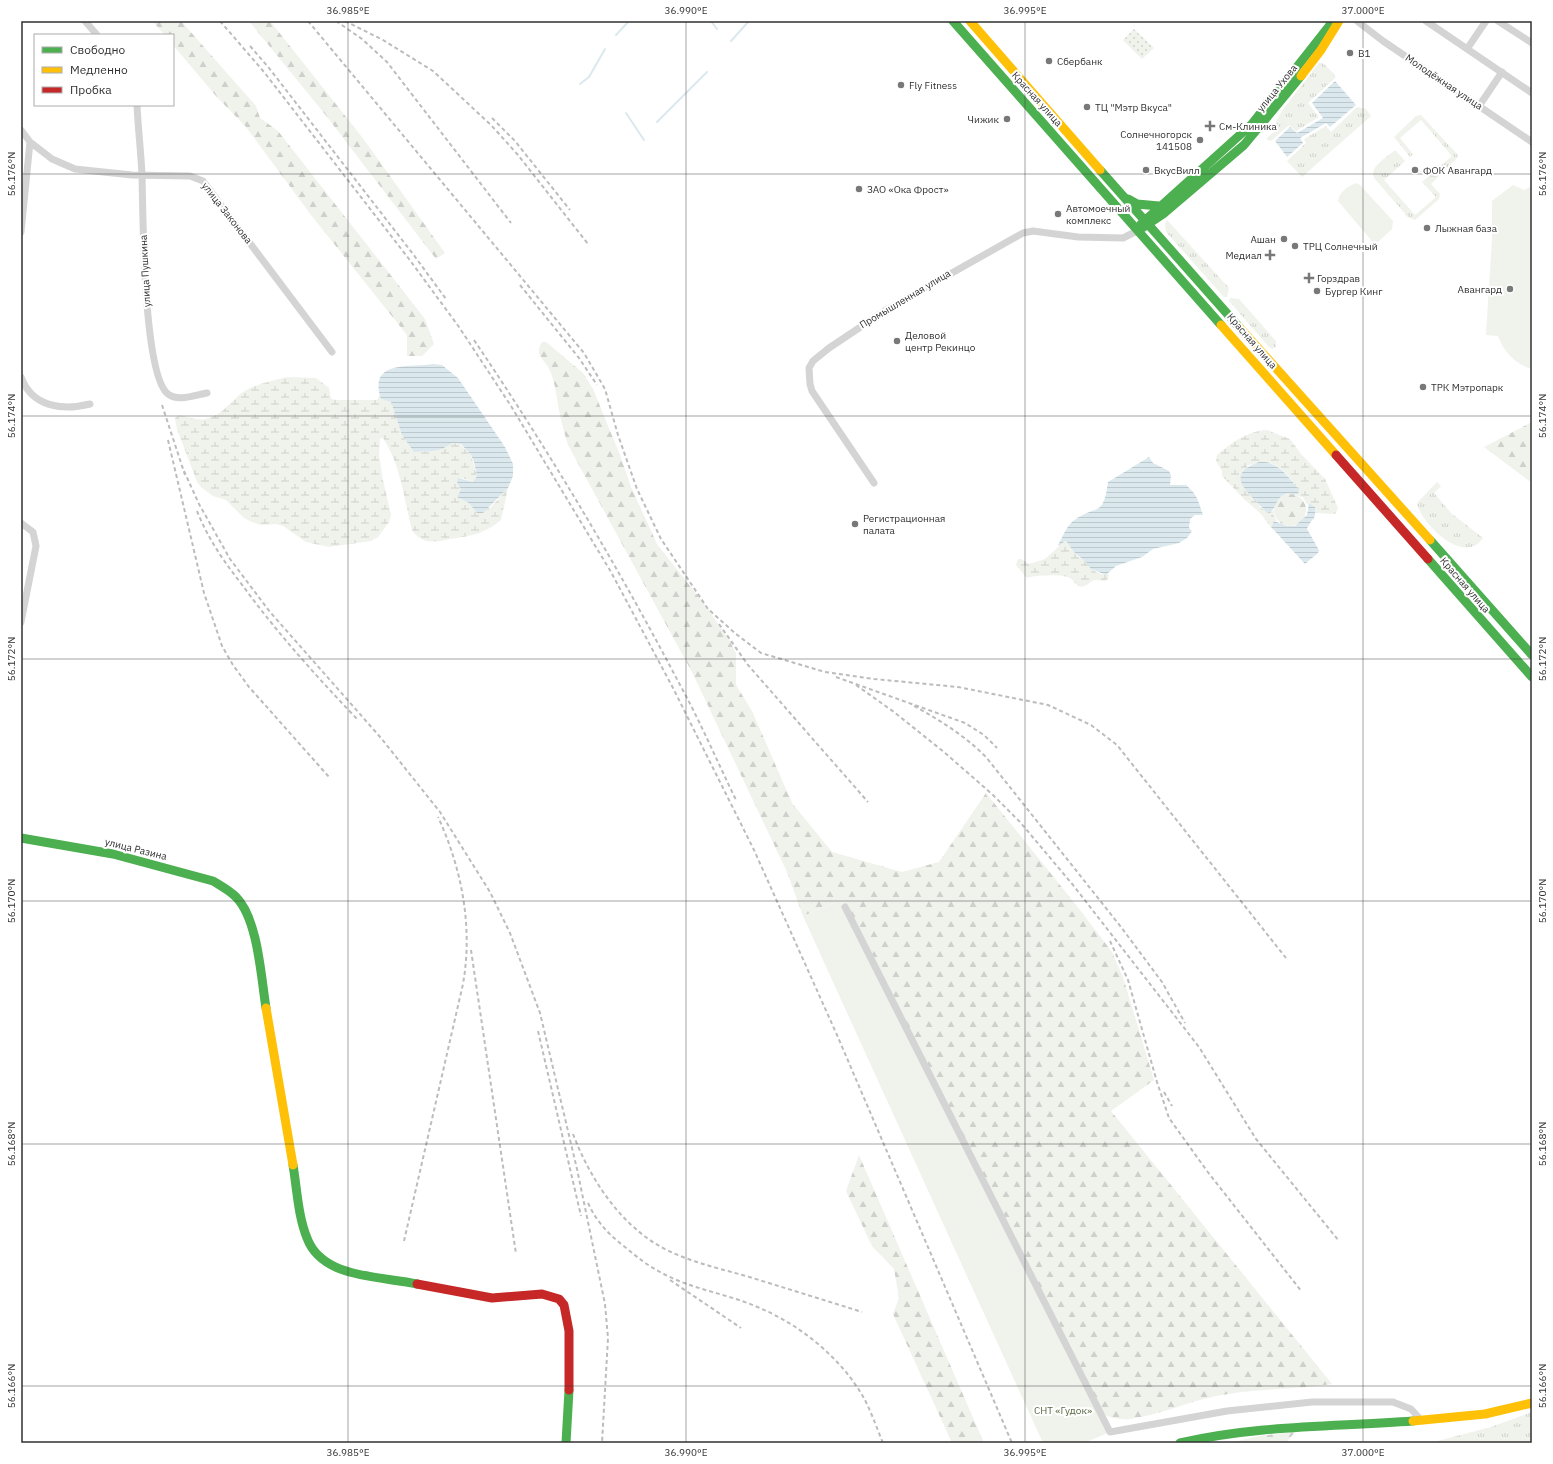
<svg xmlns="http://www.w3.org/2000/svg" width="1553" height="1464" font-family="'IBM Plex Sans',sans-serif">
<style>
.grass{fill:url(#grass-tufts)}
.forest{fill:url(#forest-firs)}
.wetland{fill:url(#wetland-marsh)}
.park{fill:url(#park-dots)}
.garden{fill:#f0f2ec}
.water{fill:url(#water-rules)}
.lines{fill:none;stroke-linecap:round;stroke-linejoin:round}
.stream{stroke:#dbe9ee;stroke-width:2}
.street{stroke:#d4d4d4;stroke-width:7}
.fast{stroke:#4caf50;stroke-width:9}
.slow{stroke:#ffc107;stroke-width:9}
.jam{stroke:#c62828;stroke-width:9}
.rail{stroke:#bcbcbc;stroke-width:2;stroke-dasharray:4 3;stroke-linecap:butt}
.ticks{fill:none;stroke:#303030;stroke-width:1;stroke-opacity:0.45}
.poi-dot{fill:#787878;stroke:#fff;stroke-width:1.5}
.labels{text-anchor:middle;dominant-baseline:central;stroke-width:4;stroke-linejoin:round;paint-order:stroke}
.poi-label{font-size:10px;fill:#303030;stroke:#fff;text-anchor:start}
.street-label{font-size:10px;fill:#303030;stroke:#fff}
.park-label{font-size:10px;fill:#586742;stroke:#fff}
.neatline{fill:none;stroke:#303030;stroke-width:1.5}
.ticks-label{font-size:10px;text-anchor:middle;fill:#303030}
</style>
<defs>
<pattern id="grass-tufts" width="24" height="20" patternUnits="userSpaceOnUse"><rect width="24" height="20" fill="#f0f2ec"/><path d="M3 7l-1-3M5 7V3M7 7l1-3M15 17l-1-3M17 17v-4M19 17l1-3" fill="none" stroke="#ced0cb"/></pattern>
<pattern id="forest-firs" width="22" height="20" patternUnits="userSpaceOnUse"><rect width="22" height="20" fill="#f0f2ec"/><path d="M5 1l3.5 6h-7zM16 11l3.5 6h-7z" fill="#ced0cb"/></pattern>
<pattern id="wetland-marsh" width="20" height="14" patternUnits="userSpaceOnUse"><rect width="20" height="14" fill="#f0f2ec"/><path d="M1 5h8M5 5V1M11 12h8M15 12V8" fill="none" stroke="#ced0cb"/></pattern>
<pattern id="park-dots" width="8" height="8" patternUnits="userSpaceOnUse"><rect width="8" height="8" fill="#f0f2ec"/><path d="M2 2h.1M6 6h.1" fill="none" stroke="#ced0cb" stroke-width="1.8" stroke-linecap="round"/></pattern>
<pattern id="water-rules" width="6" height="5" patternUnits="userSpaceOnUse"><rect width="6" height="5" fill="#dbe9ee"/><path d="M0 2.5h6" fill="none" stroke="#bcc8cc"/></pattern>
</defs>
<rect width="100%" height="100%" fill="#fff"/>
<path class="grass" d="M 1319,63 L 1323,63 L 1334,74 L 1335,78 L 1308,103 L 1319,117 L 1296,131 L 1289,125 L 1271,141 L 1266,139 L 1276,130 L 1274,126 L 1281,112 Z
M 1357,107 L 1366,109 L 1371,116 L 1302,177 L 1287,161 L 1306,143 L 1304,139 L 1326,126 L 1331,132 Z
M 1421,115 L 1457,154 L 1458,157 L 1431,184 L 1440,194 L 1439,199 L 1415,220 L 1408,217 L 1374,178 C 1369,167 1387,157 1394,151 L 1396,151 L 1405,161 L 1384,180 L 1415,215 L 1436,197 L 1422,182 L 1452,156 L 1421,120 L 1400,138 L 1413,154 L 1410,157 L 1394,137 L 1416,116 Z
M 1167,220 L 1229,288 L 1227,297 L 1224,297 L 1166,232 L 1165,224 Z
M 1230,298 L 1239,299 L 1276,341 L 1276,347 L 1272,349 L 1269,347 L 1229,301 Z
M 1437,482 L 1441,486 L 1434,493 L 1451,513 L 1483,538 C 1464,567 1420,522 1417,503 Z
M 1532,1412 L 1532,1443 L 1430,1443 L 1491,1427 Z"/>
<path class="forest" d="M 152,21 L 181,21 L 256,106 L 260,118 L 278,131 L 425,319 L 434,344 L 422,356 L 407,356 L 407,335 L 311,215 L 246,127 L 216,96 L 173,45 L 173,35 L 165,35 Z
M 249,21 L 270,21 L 362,137 L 445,253 L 436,259 L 324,113 Z
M 542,342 L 546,342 L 583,373 L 593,389 L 620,455 L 631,487 L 657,544 L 706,606 L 729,640 L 736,653 L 736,685 L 752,711 L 792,803 L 832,852 L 902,872 L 939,862 L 986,793 L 1080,910 L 1112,952 L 1123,977 L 1154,1080 L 1111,1111 L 1332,1384 C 1294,1390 1254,1388 1216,1396 C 1187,1402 1160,1415 1130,1419 C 1119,1420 1110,1418 1101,1413 L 842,900 L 803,916 L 787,872 L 692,672 L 568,445 C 565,435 562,425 560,415 C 557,401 556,386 551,373 C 546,359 533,357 542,342 Z
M 1532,422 L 1532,483 L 1484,447 Z
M1274 510a16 16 0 1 1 32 0a16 16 0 1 1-32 0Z
M 859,1155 L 984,1443 L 952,1443 L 893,1314 L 899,1298 L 894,1269 L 872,1246 L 846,1191 Z
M 1295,1432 L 1286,1443 L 1230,1443 L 1259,1436 Z"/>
<path class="wetland" d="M 287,377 L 316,378 L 329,388 L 331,399 L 337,400 L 377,400 L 380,394 L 382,399 L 391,402 L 402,435 L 419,452 L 442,449 L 453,443 L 460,444 L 471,455 L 477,476 L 473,482 L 462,478 L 461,490 L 477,513 L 491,507 L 508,488 L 501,520 C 484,534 471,536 450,539 C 435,542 422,545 412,530 C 404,500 401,465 383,438 L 380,438 L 379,455 L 383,480 L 391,515 L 389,522 L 378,537 L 371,541 L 329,547 L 306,542 L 283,526 L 276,524 L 261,525 L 252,522 L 244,518 L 226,500 L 213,496 L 202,488 L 197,482 L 177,429 L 175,418 L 179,415 C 189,417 199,422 209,418 C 223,414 232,400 243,392 C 255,384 273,381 287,377 Z
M 1267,430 L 1290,439 L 1301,454 L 1325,479 L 1338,508 L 1335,514 L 1316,513 L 1315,507 L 1309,503 L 1307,505 L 1303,497 L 1294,495 L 1298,494 C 1296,482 1279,463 1266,462 C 1259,461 1253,464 1247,466 C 1250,481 1253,508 1270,513 L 1274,510 L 1274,516 L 1277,521 L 1274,521 L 1271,527 L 1261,514 L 1244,499 L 1222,476 L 1222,471 L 1216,461 L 1217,455 C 1231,443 1247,431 1267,430 Z
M 1065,541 C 1072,543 1071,548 1075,553 C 1077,556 1082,558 1085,561 C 1092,568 1097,577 1109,574 L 1108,579 L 1105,581 C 1102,581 1099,580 1096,580 C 1090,580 1086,589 1079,586 C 1076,585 1073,580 1070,578 C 1062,574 1035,575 1027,578 L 1016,565 L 1018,559 L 1021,559 L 1029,564 L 1045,559 Z"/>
<path class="park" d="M 1134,29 L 1154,48 L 1142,59 L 1123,40 Z"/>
<path class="garden" d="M 1357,183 L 1360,185 L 1393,221 L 1392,229 L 1378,242 L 1372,241 L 1338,201 C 1339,192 1349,185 1357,183 Z
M 1513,185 L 1524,190 L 1532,186 L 1532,369 C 1515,364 1504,352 1498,336 L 1486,335 L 1492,240 L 1492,201 Z
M 842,900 L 1110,1432 L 1084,1443 L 1043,1443 L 803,916 Z"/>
<path class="water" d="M 1335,81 L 1356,105 L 1330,127 L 1326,123 L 1300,138 L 1303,143 L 1287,157 L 1275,141 L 1290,127 L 1297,133 L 1323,118 L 1312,103 Z
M 433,364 L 442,365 L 458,378 L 505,447 L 513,464 L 513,476 L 508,488 L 483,513 L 477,513 L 469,503 L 457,497 L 461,490 L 457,482 L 458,478 L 473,482 L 477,476 L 474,462 L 471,455 L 461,444 L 453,443 L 442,449 L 433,451 L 414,452 L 402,435 L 391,402 L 381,399 C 368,360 408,368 433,364 Z
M 1149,457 L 1153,463 L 1169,471 L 1171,475 L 1170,485 L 1186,485 C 1199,496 1198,502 1203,515 L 1195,515 L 1190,519 L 1189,528 L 1192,531 L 1187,538 L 1179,543 L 1153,549 L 1142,557 L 1116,566 L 1106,575 L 1091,569 L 1086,562 L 1074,552 L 1067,542 L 1065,541 L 1059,546 L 1058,545 C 1062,538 1066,527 1073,521 C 1097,503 1103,519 1108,482 Z
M 1259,462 C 1277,460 1289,477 1299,490 L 1298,494 C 1294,495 1291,493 1286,494 C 1275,498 1277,507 1270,513 L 1266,512 C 1253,495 1220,476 1259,462 Z
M 1309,503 L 1315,507 C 1317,521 1310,519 1307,529 L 1319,550 L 1318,553 L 1305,564 L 1271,527 L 1274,521 L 1287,526 L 1295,526 L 1307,515 Z"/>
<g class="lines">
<path class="stream" d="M 711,21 L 717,29
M 616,35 L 629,21
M 731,41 L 749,21
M 580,84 L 589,77 L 605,49
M 626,113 L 644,140
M 657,122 L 707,72"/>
<path class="street" d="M 85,21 L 97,35
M 1357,21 L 1383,41 L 1532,142
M 1426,21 L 1532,93
M 1498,21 L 1532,43
M 1467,49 L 1486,21
M 137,105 C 138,128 141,152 142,175 C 143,211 143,375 168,394 C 178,402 195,395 207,393
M 1479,106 L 1502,72
M 21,130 L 30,142 L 21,232
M 30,142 L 52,159 L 75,169 L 132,175 L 190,176 L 203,181 L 332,352
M 21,377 C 32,407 62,411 90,404
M 874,483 L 812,391 L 810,384 L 809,368 L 813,361 L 829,348 L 886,310 L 1023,233 L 1033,231 L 1078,237 L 1123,238 L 1139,230
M 21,523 L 33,532 L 36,546 L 21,622
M 845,907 L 1110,1432 L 1227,1411 L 1312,1402 L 1393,1402 L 1411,1409 L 1421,1420"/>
<path class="fast" d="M 953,21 L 1221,325
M 1100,170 L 1239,327
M 1128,199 L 1137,204 L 1159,206
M 1141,224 L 1252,124 L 1330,25
M 1142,228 L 1163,214 L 1244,145 L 1301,76
M 1430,540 L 1532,655
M 1428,559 L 1532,677
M 21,838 L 113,854 L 213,881 C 221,886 229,890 236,897 C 258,919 261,977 266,1008
M 293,1165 C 297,1189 298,1216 307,1238 C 322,1279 381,1276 417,1284
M 566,1443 L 569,1390
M 1180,1443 C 1258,1425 1333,1427 1413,1421"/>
<path class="slow" d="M 970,21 L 1100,170
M 1301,76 L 1321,50 L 1339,21
M 1221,325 L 1336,455
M 1239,327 L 1430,540
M 266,1008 L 293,1165
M 1413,1421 L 1485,1414 L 1532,1403"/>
<path class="jam" d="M 1336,455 L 1428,559
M 417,1284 L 492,1298 L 542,1294 L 559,1299 L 564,1305 L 569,1331 L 569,1390"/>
<path class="rail" d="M 220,21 L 264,72 L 409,259 L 459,327 L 511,406 L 611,572 L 673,688 L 754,850 L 837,1035 L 1012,1443
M 308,21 L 584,353 L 605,389 L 618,435 L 637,489 L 661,539 L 708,609 L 736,634 L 761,653 L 825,672 L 874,679 L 958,687 L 1048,705 L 1091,725 L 1117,745 L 1286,958
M 336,21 L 362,39 L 387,62 L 511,223
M 345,21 L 383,40 L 433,71 L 491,125 L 518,155 L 588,244
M 250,46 L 269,68 L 413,254 L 446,299
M 492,118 L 515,141 L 570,210
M 520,285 L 579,358 L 597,385
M 474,340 C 549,451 617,565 679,683 C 700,721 717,761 736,800
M 162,405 L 185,475
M 168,440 L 204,593 L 222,646 L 233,665 L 249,687 L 329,777
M 184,471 L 199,504 L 230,559 L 270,612 L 381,738 L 440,812 L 490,892 L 510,933 L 540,1013 L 577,1169 L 605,1304 L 608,1338 L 602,1443
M 197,511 C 208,539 225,563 243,586 C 278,634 317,677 358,720
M 719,624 L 748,665 L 868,802
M 836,677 L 965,723 L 984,735 L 997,748
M 856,685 L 894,712 L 944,752 L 993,795 L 1020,822 L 1073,885 L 1199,1047 L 1256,1139 L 1339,1241
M 914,706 C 941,721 964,735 986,757 L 1121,927 L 1162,982 L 1185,1023
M 1110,941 L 1128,980 L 1157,1082 L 1169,1118 L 1207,1171 L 1302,1292
M 471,950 L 516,1254
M 538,1031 L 581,1216
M 1164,1092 L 1172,1106
M 573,1134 C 591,1181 623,1230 671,1252 C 695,1263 721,1269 746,1276 C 785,1288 824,1300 862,1312
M 588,1203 C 596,1221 609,1235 625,1247 C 637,1257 648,1266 662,1273 C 693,1290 730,1294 762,1309 C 801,1326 838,1356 861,1393 C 870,1408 876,1426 883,1443
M 404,1241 L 463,984 C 473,927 462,869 438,817
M 670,1280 L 741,1328"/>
</g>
<path class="ticks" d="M 348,21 L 348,1443M 686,21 L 686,1443M 1025,21 L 1025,1443M 1363,21 L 1363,1443M 21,174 L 1532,174M 21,416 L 1532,416M 21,659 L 1532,659M 21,901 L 1532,901M 21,1144 L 1532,1144M 21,1386 L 1532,1386"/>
<g class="poi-dot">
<circle cx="1350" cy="53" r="4"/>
<circle cx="1049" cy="61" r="4"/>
<circle cx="901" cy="85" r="4"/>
<circle cx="1087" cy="107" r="4"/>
<circle cx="1007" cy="119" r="4"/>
<path d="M1208 120h4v4h4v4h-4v4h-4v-4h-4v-4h4z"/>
<circle cx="1200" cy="140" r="4"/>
<circle cx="1146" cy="170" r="4"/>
<circle cx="1415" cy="170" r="4"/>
<circle cx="859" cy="189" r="4"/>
<circle cx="1058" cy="214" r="4"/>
<circle cx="1427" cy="228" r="4"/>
<circle cx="1284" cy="239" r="4"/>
<circle cx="1295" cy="246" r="4"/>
<path d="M1268 249h4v4h4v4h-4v4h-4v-4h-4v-4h4z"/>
<path d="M1307 272h4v4h4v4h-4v4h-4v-4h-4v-4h4z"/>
<circle cx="1510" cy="289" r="4"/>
<circle cx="1317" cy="291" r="4"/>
<circle cx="897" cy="341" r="4"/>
<circle cx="1423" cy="387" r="4"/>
<circle cx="855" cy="524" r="4"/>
</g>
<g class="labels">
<g class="poi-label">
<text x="1358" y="53">В1</text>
<text x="1057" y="61">Сбербанк</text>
<text x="909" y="85">Fly Fitness</text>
<text x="1095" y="107">ТЦ "Мэтр Вкуса"</text>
<text x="999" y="119" text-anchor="end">Чижик</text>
<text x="1219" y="126">См-Клиника</text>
<text x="1192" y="134" text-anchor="end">Солнечногорск<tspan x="1192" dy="12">141508</tspan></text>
<text x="1154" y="170">ВкусВилл</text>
<text x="1423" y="170">ФОК Авангард</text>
<text x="867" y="189">ЗАО «Ока Фрост»</text>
<text x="1066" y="208">Автомоечный<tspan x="1066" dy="12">комплекс</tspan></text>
<text x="1435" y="228">Лыжная база</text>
<text x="1276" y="239" text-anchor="end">Ашан</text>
<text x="1303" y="246">ТРЦ Солнечный</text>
<text x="1262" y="255" text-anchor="end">Медиал</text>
<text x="1317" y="278">Горздрав</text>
<text x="1502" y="289" text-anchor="end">Авангард</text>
<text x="1325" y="291">Бургер Кинг</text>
<text x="905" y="335">Деловой<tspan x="905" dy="12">центр Рекинцо</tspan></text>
<text x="1431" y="387">ТРК Мэтропарк</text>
<text x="863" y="518">Регистрационная<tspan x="863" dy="12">палата</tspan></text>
</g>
<g class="street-label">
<text transform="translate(1444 82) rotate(34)">Молодёжная улица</text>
<text transform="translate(1277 88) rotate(-51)">улица Ухова</text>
<text transform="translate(1037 99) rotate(48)">Красная улица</text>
<text transform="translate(227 213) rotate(52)">улица Законова</text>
<text transform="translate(145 271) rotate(-93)">улица Пушкина</text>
<text transform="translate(905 299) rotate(-31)">Промышленная улица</text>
<text transform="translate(1252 341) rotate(49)">Красная улица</text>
<text transform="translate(1465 585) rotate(49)">Красная улица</text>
<text transform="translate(136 849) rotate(14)">улица Разина</text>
</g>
<g class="park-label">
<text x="1063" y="1410">СНТ «Гудок»</text>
</g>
</g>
<rect width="1553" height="1464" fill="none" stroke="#ffffff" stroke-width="44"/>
<rect x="34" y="34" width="140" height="72" fill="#ffffff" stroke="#acacac"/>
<rect x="42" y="47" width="20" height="6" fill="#4caf50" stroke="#acacac"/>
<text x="70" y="54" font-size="12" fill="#303030">Свободно</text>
<rect x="42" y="67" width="20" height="6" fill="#ffc107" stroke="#acacac"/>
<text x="70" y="74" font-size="12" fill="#303030">Медленно</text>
<rect x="42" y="87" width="20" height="6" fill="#c62828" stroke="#acacac"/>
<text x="70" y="94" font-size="12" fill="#303030">Пробка</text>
<rect x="22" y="22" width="1509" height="1420" class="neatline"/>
<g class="ticks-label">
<text x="348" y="14">36.985°E</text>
<text x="686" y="14">36.990°E</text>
<text x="1025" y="14">36.995°E</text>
<text x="1363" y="14">37.000°E</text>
<text transform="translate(11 174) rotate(-90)" y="4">56.176°N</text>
<text transform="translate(1542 174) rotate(-90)" y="4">56.176°N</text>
<text transform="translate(11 416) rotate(-90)" y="4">56.174°N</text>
<text transform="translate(1542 416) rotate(-90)" y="4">56.174°N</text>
<text transform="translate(11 659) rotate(-90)" y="4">56.172°N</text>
<text transform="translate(1542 659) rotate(-90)" y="4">56.172°N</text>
<text transform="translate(11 901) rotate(-90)" y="4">56.170°N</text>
<text transform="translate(1542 901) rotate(-90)" y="4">56.170°N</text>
<text transform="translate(11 1144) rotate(-90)" y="4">56.168°N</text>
<text transform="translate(1542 1144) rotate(-90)" y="4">56.168°N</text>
<text transform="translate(11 1386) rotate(-90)" y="4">56.166°N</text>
<text transform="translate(1542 1386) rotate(-90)" y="4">56.166°N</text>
<text x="348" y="1456">36.985°E</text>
<text x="686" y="1456">36.990°E</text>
<text x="1025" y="1456">36.995°E</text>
<text x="1363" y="1456">37.000°E</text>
</g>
</svg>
